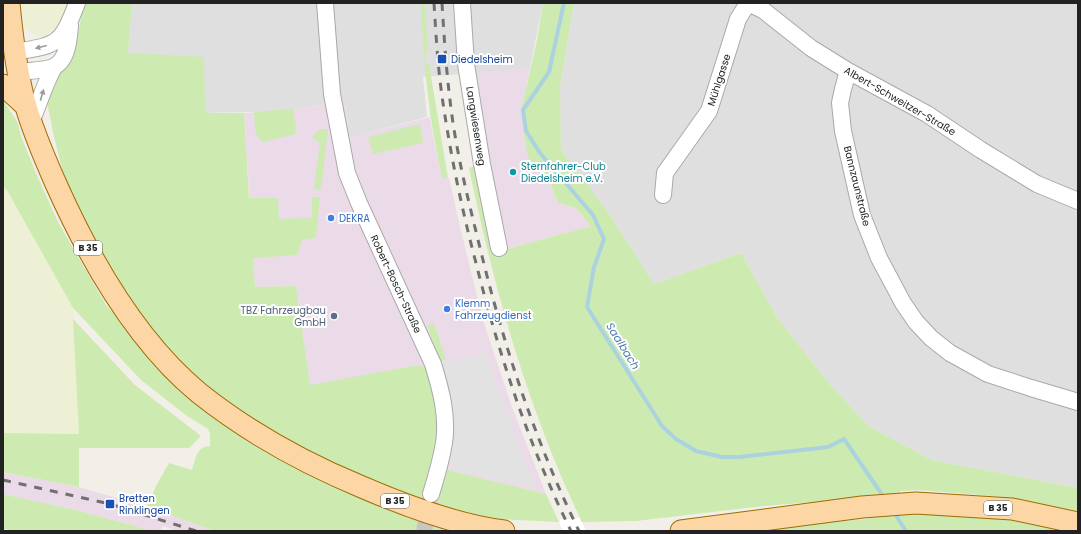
<svg xmlns="http://www.w3.org/2000/svg" width="1081" height="534" font-family="Poppins,sans-serif">
<style>
.residential{fill:#e0dfdf}
.industrial{fill:#ebdbe8}
.farmland{fill:#eef0d5}
.grass{fill:#cdebb0}
.parking{fill:#e2e2e2}
.pier{fill:#fff}
.lines{fill:none;stroke-linecap:round;stroke-linejoin:round}
.stream{stroke:#aad3df;stroke-width:4}
.minor-tunnel{stroke:#c8c6c1;stroke-width:16;stroke-dasharray:16 8;stroke-linecap:butt}
.minor-casing{stroke:#a9a9a9;stroke-width:18}
.major-casing{stroke:#a06b00;stroke-width:23}
.minor{stroke:#fff;stroke-width:16}
.major{stroke:#fcd6a4;stroke-width:21}
.rail{stroke:#707070;stroke-width:3;stroke-dasharray:8 8;stroke-linecap:butt}
.oneway{fill:#9c9c9c}
.transit-dot{fill:#1a4fb4;stroke:#fff;stroke-width:1.5}
.culture-dot{fill:#0f9aa8;stroke:#fff;stroke-width:1.5}
.shop-dot{fill:#3f7fe0;stroke:#fff;stroke-width:1.5}
.service-dot{fill:#5c6f8a;stroke:#fff;stroke-width:1.5}
.labels{text-anchor:middle;dominant-baseline:central;stroke-width:4;stroke-linejoin:round;paint-order:stroke}
.shield{fill:#fff;stroke:#646464;stroke-width:1}
.shield-label{font-size:9px;font-weight:bold;fill:#222}
.transit-label{font-size:10px;fill:#164399;stroke:#fff;text-anchor:start}
.street-label{font-size:10px;fill:#222;stroke:#fff}
.culture-label{font-size:10px;fill:#0d838f;stroke:#fff;text-anchor:start}
.shop-label{font-size:10px;fill:#366cbe;stroke:#fff;text-anchor:start}
.service-label{font-size:10px;fill:#4e5e75;stroke:#fff;text-anchor:end}
.water-label{font-size:11px;font-style:italic;fill:#4a7aab;stroke:#fff}
</style>
<rect width="100%" height="100%" fill="#f2efe9"/>
<path class="residential" d="M 132,3 L 543,3 L 530,68 L 516,70 L 423,77 L 427,117 L 349,138 L 346,102 L 280,111 L 204,113 L 128,53 Z
M 574,3 L 1078,3 L 1078,488 L 932,460 L 870,427 L 831,386 L 778,319 L 741,253 L 654,284 L 608,212 L 561,150 L 560,86 Z"/>
<path class="industrial" d="M 530,68 L 521,110 L 538,170 L 548,178 L 558,203 L 576,208 L 591,226 L 503,250 L 473,73 Z
M 346,102 L 349,138 L 430,117 L 434,142 L 442,178 L 449,178 L 457,214 L 482,317 L 512,407 L 546,494 L 432,466 L 418,365 L 310,386 L 296,286 L 255,287 L 244,113 L 280,111 Z
M 3,472 L 79,487 L 138,504 L 215,531 L 178,531 L 163,526 L 161,531 L 154,531 L 76,510 L 3,494 Z"/>
<path class="farmland" d="M 21,3 L 69,3 L 60,24 L 56,30 L 45,36 L 39,36 L 34,35 L 25,27 L 23,21 Z
M 3,185 L 8,192 L 73,308 L 79,434 L 3,433 Z"/>
<path class="grass" d="M 84,3 L 132,3 L 128,53 L 204,57 L 205,113 L 244,113 L 249,198 L 278,198 L 279,219 L 312,218 L 312,197 L 320,197 L 316,238 L 302,240 L 297,255 L 253,258 L 255,287 L 296,286 L 310,385 L 418,365 L 425,367 L 436,401 L 438,427 L 437,448 L 432,466 L 546,494 L 559,522 L 500,519 L 465,512 L 421,499 L 334,465 L 259,423 L 209,388 L 174,357 L 125,296 L 101,259 L 64,178 L 53,132 L 47,102 L 48,92 L 76,44 Z
M 421,3 L 425,3 L 428,51 L 425,51 L 426,64 L 429,64 L 448,178 L 442,178 C 429,120 423,62 421,3 Z
M 543,3 L 574,3 L 560,86 L 561,150 L 608,212 L 654,284 L 741,253 L 778,319 L 831,386 L 870,427 L 932,460 L 1078,488 L 1078,511 L 1003,497 L 919,490 L 900,491 L 900,495 L 764,506 L 636,521 L 582,522 C 528,410 494,289 469,168 L 485,163 L 503,250 L 591,226 L 576,208 L 558,203 L 548,178 L 538,170 L 528,157 L 525,142 L 521,110 L 537,40 Z
M 3,100 L 18,123 L 21,136 L 35,171 L 58,222 L 106,305 L 189,398 L 328,482 L 408,518 L 455,531 L 215,531 L 147,507 L 156,486 L 169,463 L 192,470 C 196,458 196,447 210,446 L 210,434 L 208,429 L 187,416 L 141,380 L 73,308 L 8,192 L 3,185 Z
M 293,109 L 296,128 L 295,134 L 263,142 C 253,136 255,123 254,112 Z
M 420,124 L 423,143 L 373,154 L 368,137 Z
M 320,129 L 328,129 L 321,190 L 314,189 L 320,143 L 312,138 L 314,135 Z
M 73,319 L 135,385 L 201,436 L 189,448 L 79,448 L 79,487 L 3,472 L 3,433 L 79,434 Z
M 434,323 L 446,360 L 441,361 L 427,326 Z
M 3,494 L 76,510 L 154,531 L 16,531 L 3,529 Z
M 920,513 L 1000,515 L 1066,531 L 727,531 L 865,519 L 886,515 Z"/>
<path class="parking" d="M 485,352 L 516,438 L 536,488 L 451,469 L 453,431 L 452,402 L 449,388 L 441,361 L 446,360 L 448,363 Z"/>
<path class="pier" d="M 580,518 L 580,521 L 582,522 L 586,531 L 563,531 L 559,522 L 560,522 L 560,519 Z"/>
<g class="lines">
<path class="stream" d="M 564,3 L 549,72 L 523,110 L 526,131 L 540,153 L 593,215 L 604,239 L 594,267 L 587,307 L 662,426 L 676,439 L 696,451 L 722,457 L 739,457 L 828,447 L 844,439 L 885,499
M 893,511 L 906,531"/>
<path class="minor-tunnel" d="M 424,531 L 430,501"/>
<defs>
<path id="minor" d="M 325,3 L 332,94 L 347,173 L 359,203 L 433,364 C 441,390 448,416 444,443 C 441,461 436,478 431,494
M 462,3 L 466,64 L 482,164 L 499,248
M 748,3 L 763,10 L 811,48 L 848,71 L 927,114 L 981,150 L 1037,184 L 1078,201
M 15,52 C 58,45 61,45 77,3
M 848,71 L 843,89 L 840,103 L 843,131 L 862,215 L 879,258 L 903,303 L 916,322 L 931,338 L 950,353 L 988,374 L 1031,388 L 1078,402
M 19,72 C 27,71 47,70 53,67 C 68,61 69,38 70,25
M 31,122 C 39,104 44,85 54,67
M 663,195 L 665,173 L 709,111 L 738,19 L 748,3"/>
<path id="major" d="M 9,3 C 12,35 16,68 24,100 C 32,129 44,157 56,184 C 89,258 136,341 199,393 C 248,432 304,463 362,487 C 406,506 456,525 504,531
M 3,85 L 26,106
M 681,531 L 862,507 L 916,503 L 1012,509 L 1078,523"/>
</defs>
<use href="#minor" class="minor-casing"/>
<use href="#major" class="major-casing"/>
<use href="#minor" class="minor"/>
<use href="#major" class="major"/>
<path class="rail" d="M 434,3 C 436,36 438,70 443,103 C 451,157 462,210 476,263 C 499,355 529,446 571,531
M 442,3 C 444,35 446,68 450,100 C 456,154 470,207 483,260 C 506,353 537,445 579,531
M 3,480 L 110,504 L 196,531"/>
</g>
<defs><path id="oneway-solid" d="M-6-.8H1V-3.2L6.5 0L1 3.2V.8H-6Z"/></defs>
<g class="oneway">
<use href="#oneway-solid" transform="translate(41 47) rotate(166)"/>
<use href="#oneway-solid" transform="translate(42 95) rotate(-74)"/>
</g>
<g class="transit-dot">
<rect x="437" y="54" width="10" height="10" rx="2"/>
<rect x="105" y="499" width="10" height="10" rx="2"/>
</g>
<circle class="culture-dot" cx="513" cy="172" r="4"/>
<g class="shop-dot">
<circle cx="331" cy="218" r="4"/>
<circle cx="447" cy="309" r="4"/>
</g>
<circle class="service-dot" cx="334" cy="316" r="4"/>
<g class="labels">
<g class="shield">
<rect x="74" y="241" width="28" height="14" rx="3"/>
<rect x="381" y="494" width="28" height="14" rx="3"/>
<rect x="984" y="501" width="28" height="14" rx="3"/>
</g>
<g class="shield-label">
<text x="88" y="248">B 35</text>
<text x="395" y="501">B 35</text>
<text x="998" y="508">B 35</text>
</g>
<g class="transit-label">
<text x="451" y="59">Diedelsheim</text>
<text x="119" y="498">Bretten<tspan x="119" dy="12">Rinklingen</tspan></text>
</g>
<g class="street-label">
<text transform="translate(719 80) rotate(-72)">Mühlgasse</text>
<text transform="translate(900 101) rotate(30)">Albert-Schweitzer-Straße</text>
<text transform="translate(476 126) rotate(81)">Langwiesenweg</text>
<text transform="translate(857 186) rotate(76)">Bannzaunstraße</text>
<text transform="translate(396 284) rotate(65)">Robert-Bosch-Straße</text>
</g>
<g class="culture-label">
<text x="521" y="166">Sternfahrer-Club<tspan x="521" dy="12">Diedelsheim e.V.</tspan></text>
</g>
<g class="shop-label">
<text x="339" y="218">DEKRA</text>
<text x="455" y="303">Klemm<tspan x="455" dy="12">Fahrzeugdienst</tspan></text>
</g>
<g class="service-label">
<text x="326" y="310">TBZ Fahrzeugbau<tspan x="326" dy="12">GmbH</tspan></text>
</g>
<g class="water-label">
<text transform="translate(623 346) rotate(58)">Saalbach</text>
</g>
</g>
<rect width="1081" height="534" fill="none" stroke="#222222" stroke-width="8"/>
</svg>
